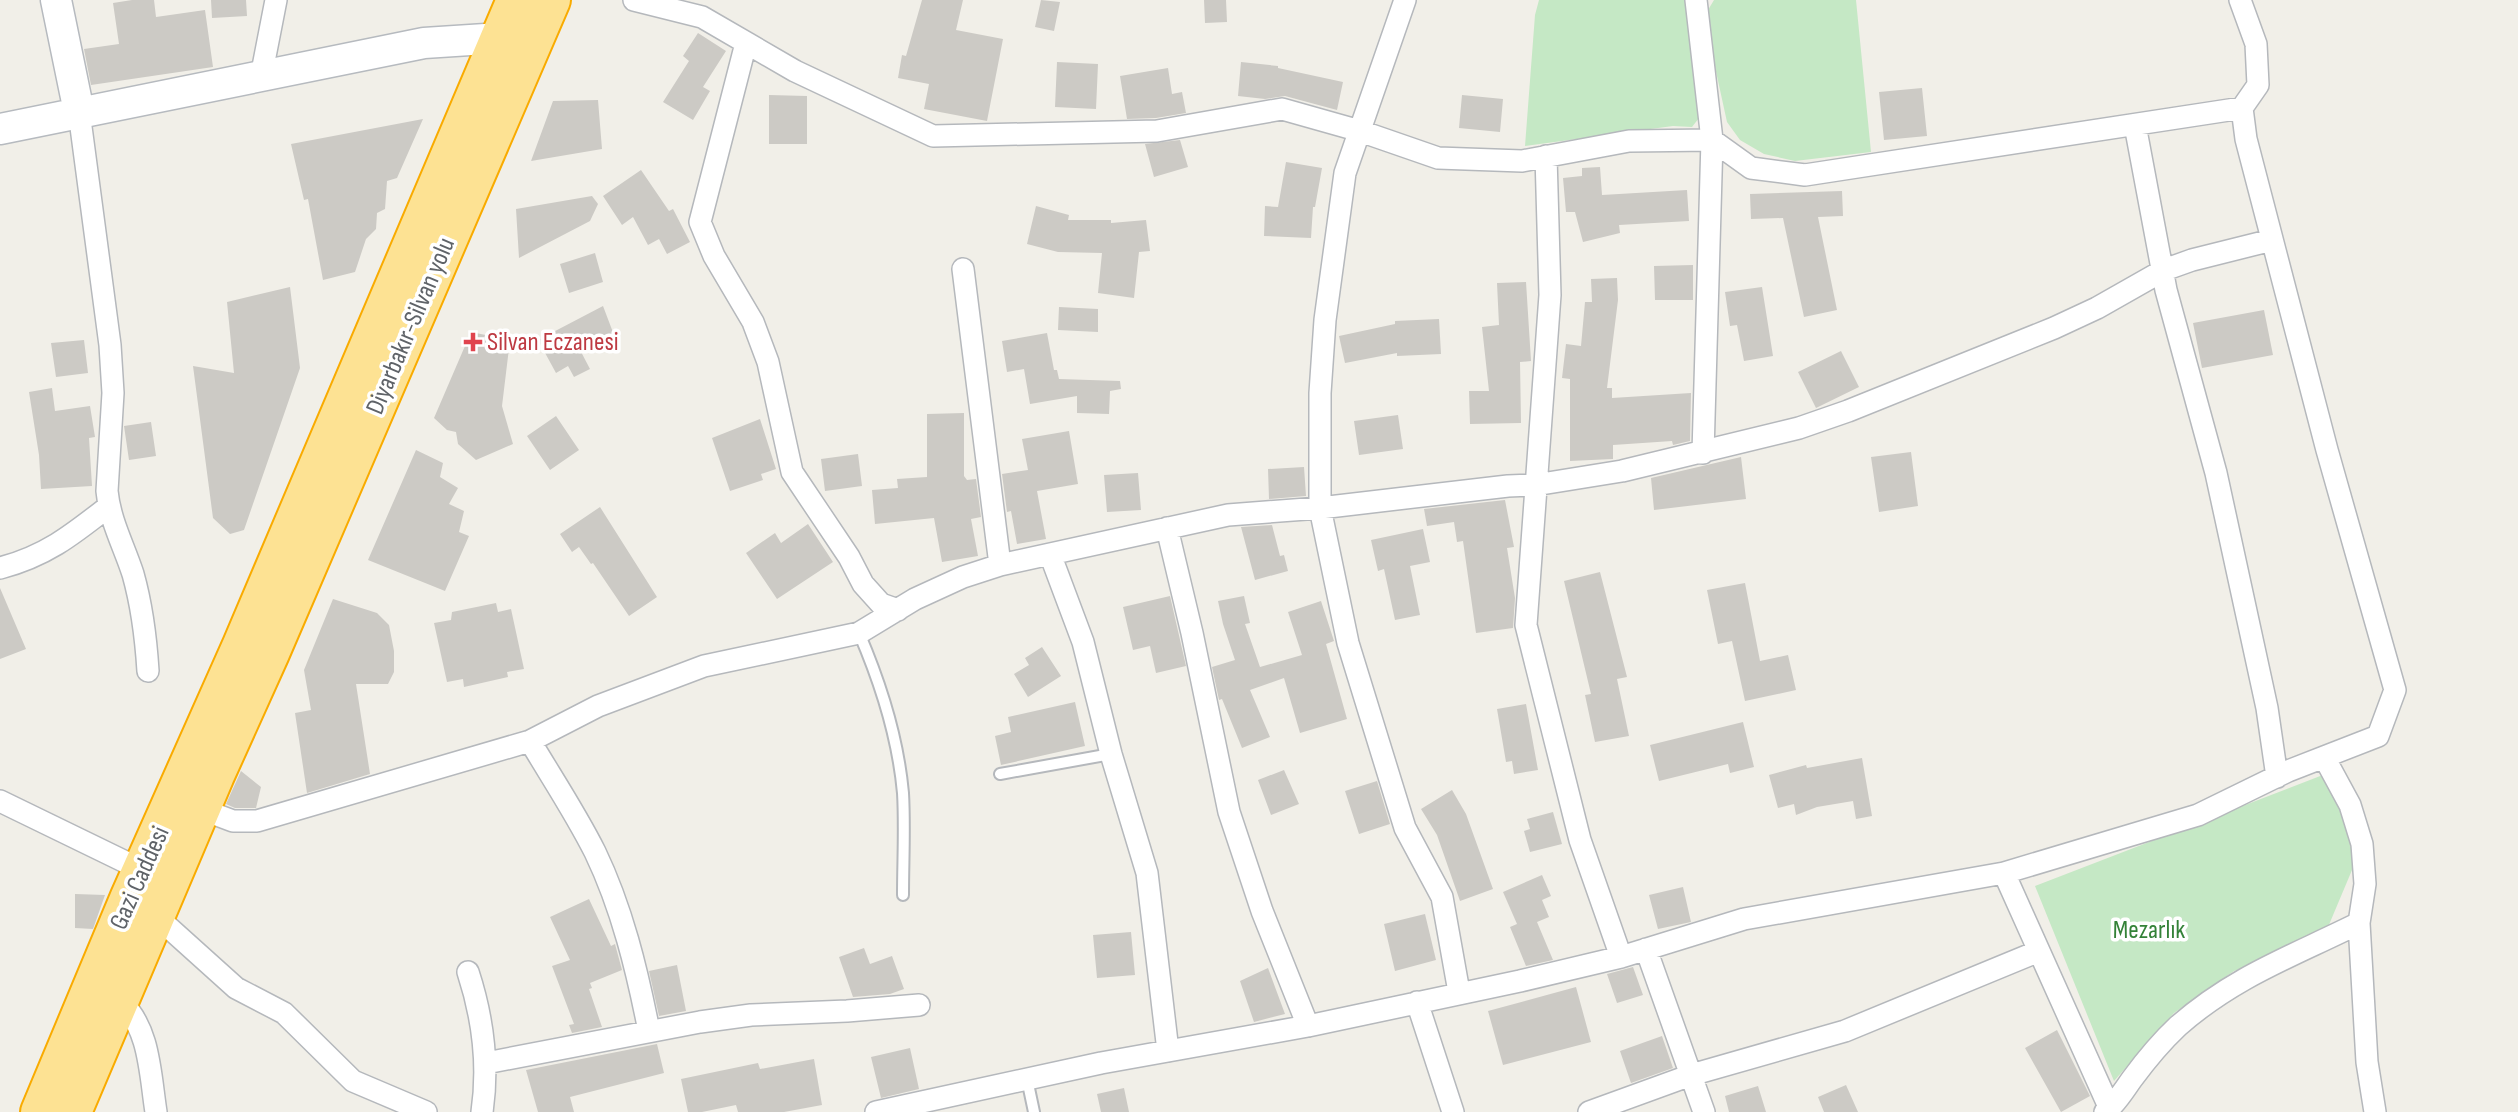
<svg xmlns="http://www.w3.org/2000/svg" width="2518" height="1112" font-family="'Sofia Sans Condensed',sans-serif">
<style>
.green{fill:#c5e8c5}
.building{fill:#cccac5}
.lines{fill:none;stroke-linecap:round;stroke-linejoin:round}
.lane-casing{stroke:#b5b8bc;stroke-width:14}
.street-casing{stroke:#b5b8bc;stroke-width:24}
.secondary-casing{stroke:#b6babf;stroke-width:33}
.highway-casing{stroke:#f9ab00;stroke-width:42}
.lane{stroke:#fff;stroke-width:10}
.street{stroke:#fff;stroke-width:21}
.secondary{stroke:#fff;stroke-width:30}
.highway{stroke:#fde293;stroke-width:38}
.health-dot{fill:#e0444e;stroke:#fff;stroke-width:2.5}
.labels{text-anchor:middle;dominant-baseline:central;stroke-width:7;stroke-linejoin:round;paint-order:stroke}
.street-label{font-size:26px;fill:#5f6368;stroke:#fff}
.health-label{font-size:26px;fill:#be3a42;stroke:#fff;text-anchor:start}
.park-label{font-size:26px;fill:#348238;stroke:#fff}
</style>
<rect width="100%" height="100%" fill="#f1efe8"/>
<path class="green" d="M 1539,0 L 1685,0 L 1699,118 L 1692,127 L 1673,126 L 1525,146 L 1535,15 Z
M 1714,0 L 1856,0 L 1871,152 L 1795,161 L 1764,154 L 1740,140 L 1727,122 L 1715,67 L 1708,10 Z
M 2328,773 L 2360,851 L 2323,939 L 2234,971 L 2174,1013 L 2114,1081 L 2035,886 Z"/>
<path class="building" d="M 132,0 L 154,0 L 156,17 L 205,10 L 213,67 L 91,85 L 84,49 L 119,44 L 113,3 Z
M 211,0 L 246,0 L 247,16 L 212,18 Z
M 922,0 L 963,0 L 956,30 L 1003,39 L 987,121 L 924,109 L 929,84 L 898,78 L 902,55 L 906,56 Z
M 1041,0 L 1060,2 L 1054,31 L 1035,27 Z
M 1204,0 L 1226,0 L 1227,22 L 1205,23 Z
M 698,33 L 726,51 L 703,87 L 710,91 L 693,120 L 663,102 L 689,61 L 683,56 Z
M 1057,62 L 1098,64 L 1096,109 L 1055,107 Z
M 1241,62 L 1278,66 L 1278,68 L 1343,82 L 1337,110 L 1285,96 L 1265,99 L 1238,96 Z
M 1168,68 L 1172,94 L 1182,92 L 1186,113 L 1156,118 L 1127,119 L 1120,76 Z
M 1922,88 L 1927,136 L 1884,140 L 1879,92 Z
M 769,95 L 807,96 L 807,144 L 769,144 Z
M 1462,95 L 1503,99 L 1500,132 L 1459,128 Z
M 598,100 L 602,149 L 531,161 L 553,101 Z
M 423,119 L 397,178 L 387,181 L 385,209 L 377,213 L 376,229 L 366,239 L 355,272 L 323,280 L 308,199 L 304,200 L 291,144 Z
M 1180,140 L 1188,167 L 1154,177 L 1145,144 Z
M 1286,162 L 1322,168 L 1315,207 L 1313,207 L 1311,238 L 1264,236 L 1265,206 L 1278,207 Z
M 1600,167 L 1602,195 L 1687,190 L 1689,221 L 1619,225 L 1620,233 L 1583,242 L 1575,212 L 1566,212 L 1563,178 L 1582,176 L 1582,168 Z
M 641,170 L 669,211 L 673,209 L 690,242 L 667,254 L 659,239 L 648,245 L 633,217 L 622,225 L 603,196 Z
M 1842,191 L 1843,216 L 1818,217 L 1837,310 L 1804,317 L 1783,218 L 1751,219 L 1750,194 Z
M 592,196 L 598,204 L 590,221 L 519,258 L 516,209 Z
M 1036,206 L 1069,215 L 1068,220 L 1111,220 L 1111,223 L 1146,220 L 1150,251 L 1139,252 L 1134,298 L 1098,293 L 1102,253 L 1058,252 L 1027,244 Z
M 595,253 L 603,282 L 569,293 L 560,264 Z
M 1693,265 L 1693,300 L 1655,300 L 1654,266 Z
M 1617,278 L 1618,300 L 1607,388 L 1612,388 L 1612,398 L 1691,393 L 1690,441 L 1673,445 L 1672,441 L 1613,445 L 1613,459 L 1570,461 L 1570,379 L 1562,378 L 1566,344 L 1581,346 L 1585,302 L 1592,302 L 1591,279 Z
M 1526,282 L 1531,361 L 1520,362 L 1521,423 L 1470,424 L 1469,391 L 1489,391 L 1482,327 L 1499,325 L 1497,283 Z
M 290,287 L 300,368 L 244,530 L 230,534 L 213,518 L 193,366 L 234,373 L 227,302 Z
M 1762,287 L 1773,356 L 1744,361 L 1737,325 L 1730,326 L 1725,292 Z
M 603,306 L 614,335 L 579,348 L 590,369 L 574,377 L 568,366 L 556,373 L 538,340 Z
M 1059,307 L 1098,309 L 1098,332 L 1058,330 Z
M 2264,310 L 2273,355 L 2202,368 L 2193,323 Z
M 1439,319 L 1441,354 L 1397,356 L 1397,353 L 1345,363 L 1339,336 L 1395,324 L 1395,321 Z
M 471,332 L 510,340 L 502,406 L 513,444 L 476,460 L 458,444 L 456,432 L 447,430 L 434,418 Z
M 1047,333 L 1054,370 L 1057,370 L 1059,379 L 1120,381 L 1121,389 L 1110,391 L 1109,414 L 1077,413 L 1077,396 L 1030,404 L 1024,369 L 1007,372 L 1002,341 Z
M 84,340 L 88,373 L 56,377 L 51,343 Z
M 1841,351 L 1859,387 L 1816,408 L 1798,372 Z
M 52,388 L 55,411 L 90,406 L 95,437 L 89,438 L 92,486 L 41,489 L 39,455 L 29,392 Z
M 964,413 L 964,476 L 967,480 L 976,479 L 981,517 L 971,519 L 978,556 L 942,562 L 934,518 L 875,524 L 872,490 L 898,488 L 897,479 L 927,477 L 927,414 Z
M 1398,415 L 1403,449 L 1359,455 L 1354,421 Z
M 556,416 L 579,450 L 550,470 L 527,436 Z
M 760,419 L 776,469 L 761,474 L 763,480 L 730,491 L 712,438 Z
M 151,422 L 156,456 L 129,460 L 124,426 Z
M 1069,431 L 1078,484 L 1037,491 L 1046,539 L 1017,544 L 1011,511 L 1007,512 L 1002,474 L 1028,470 L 1022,439 Z
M 416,450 L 443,463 L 440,477 L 458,488 L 449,504 L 464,511 L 459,532 L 469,536 L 445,591 L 368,560 Z
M 1911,452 L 1918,506 L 1879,512 L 1871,457 Z
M 858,454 L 862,486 L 825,491 L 821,459 Z
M 1741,457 L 1746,499 L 1654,510 L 1651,478 Z
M 1304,467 L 1306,496 L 1269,499 L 1268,469 Z
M 1138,473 L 1141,510 L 1107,512 L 1104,475 Z
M 1505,500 L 1514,547 L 1507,548 L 1515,598 L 1513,628 L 1476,633 L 1463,541 L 1457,542 L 1454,522 L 1427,526 L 1424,509 Z
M 600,507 L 657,597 L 629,616 L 593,563 L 591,564 L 579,547 L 572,552 L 560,534 Z
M 808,524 L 833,562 L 777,599 L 746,553 L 775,533 L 781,543 Z
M 1272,525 L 1280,556 L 1284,555 L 1288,571 L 1255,580 L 1241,527 Z
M 1423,529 L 1430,562 L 1410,566 L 1420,615 L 1395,620 L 1384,569 L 1378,571 L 1371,540 Z
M 1600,572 L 1627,677 L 1617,679 L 1629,736 L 1595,742 L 1585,695 L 1591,694 L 1564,581 Z
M 1745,583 L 1760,661 L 1788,655 L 1796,690 L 1745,701 L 1732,641 L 1718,644 L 1707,590 Z
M 0,588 L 26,649 L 0,659 Z
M 1170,596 L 1186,666 L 1156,673 L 1150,646 L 1133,650 L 1123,607 Z
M 1244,596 L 1250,623 L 1245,624 L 1260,667 L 1302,655 L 1288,612 L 1321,601 L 1334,641 L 1326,644 L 1347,719 L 1300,733 L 1284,678 L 1250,690 L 1270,737 L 1242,748 L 1222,699 L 1219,700 L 1212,667 L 1235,660 L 1223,624 L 1218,601 Z
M 333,599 L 377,613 L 389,625 L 394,651 L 394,672 L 388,684 L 356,684 L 370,774 L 307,793 L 295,713 L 311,710 L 304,670 Z
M 496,603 L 498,612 L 511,609 L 524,669 L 507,672 L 508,677 L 464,687 L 463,679 L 447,682 L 434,623 L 451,620 L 452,612 Z
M 1042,647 L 1061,676 L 1028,697 L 1014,674 L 1029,665 L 1025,658 Z
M 1075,702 L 1085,746 L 1001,765 L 995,736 L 1011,732 L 1008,717 Z
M 1526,704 L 1538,770 L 1514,774 L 1512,761 L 1506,762 L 1497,709 Z
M 1743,722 L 1754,767 L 1730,773 L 1728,764 L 1659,781 L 1650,745 Z
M 1862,758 L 1872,816 L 1856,819 L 1853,801 L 1817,807 L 1796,815 L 1794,804 L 1778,808 L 1769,775 L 1806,765 L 1807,768 Z
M 1284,770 L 1299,804 L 1271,815 L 1258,780 Z
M 241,771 L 261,787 L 256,808 L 235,808 L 226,804 Z
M 1377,781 L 1390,824 L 1359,834 L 1345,791 Z
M 1452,790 L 1466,814 L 1493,889 L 1460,901 L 1437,835 L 1421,809 Z
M 1553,812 L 1562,844 L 1530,852 L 1524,831 L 1530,829 L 1527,819 Z
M 1542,875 L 1551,896 L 1542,900 L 1549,917 L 1537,922 L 1553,960 L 1526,966 L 1510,927 L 1517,924 L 1503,892 Z
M 1683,887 L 1691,922 L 1658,929 L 1649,895 Z
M 75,894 L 105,895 L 93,929 L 75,928 Z
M 589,899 L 611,946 L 615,944 L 622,970 L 590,983 L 592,988 L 589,989 L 602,1027 L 572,1033 L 569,1025 L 574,1024 L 552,966 L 570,960 L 550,917 Z
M 1425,914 L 1436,960 L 1395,971 L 1384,924 Z
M 1131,932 L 1135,975 L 1097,978 L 1093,935 Z
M 864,948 L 870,964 L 892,956 L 904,989 L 890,994 L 853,997 L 839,957 Z
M 677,965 L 686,1011 L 659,1016 L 649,971 Z
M 1633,967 L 1643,995 L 1617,1003 L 1607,974 Z
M 1268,968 L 1285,1014 L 1254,1022 L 1240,981 Z
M 1576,987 L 1591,1042 L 1503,1065 L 1488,1011 Z
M 2057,1030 L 2090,1096 L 2061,1112 L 2025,1048 Z
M 1662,1036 L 1673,1068 L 1631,1083 L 1620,1051 Z
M 657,1044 L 664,1073 L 570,1097 L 574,1112 L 538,1112 L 526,1070 Z
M 910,1048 L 919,1089 L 881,1098 L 871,1057 Z
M 814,1059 L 822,1105 L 784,1112 L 738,1112 L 736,1105 L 702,1112 L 688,1112 L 681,1079 L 758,1063 L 760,1069 Z
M 1846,1085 L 1858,1112 L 1824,1112 L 1818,1097 Z
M 1758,1086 L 1766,1112 L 1729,1112 L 1725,1096 Z
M 1124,1088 L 1129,1112 L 1101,1112 L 1097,1094 Z"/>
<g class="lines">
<defs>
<path id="lane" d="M 859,633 C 881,684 898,738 903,793 C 905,827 903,862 903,895
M 1000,774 L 1111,754
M 1027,1079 L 1034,1112"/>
<path id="street" d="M 634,0 L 702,17 L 795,71 L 933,136 L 1157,131 L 1282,109 L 1360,131 L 1438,158 L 1522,161 L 1629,141 L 1712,140 L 1751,168 L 1805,175 L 2242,108
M 1405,0 L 1345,173 L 1325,320 L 1320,393 L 1320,508 L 1348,643 L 1405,828 L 1442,897 L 1459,992
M 1696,0 L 1712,140 L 1703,453
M 2240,0 L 2256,44 L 2258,85 L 2242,108 L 2246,139 L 2327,450 L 2395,690 L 2378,736 L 2324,757 L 2350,805 L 2362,844 L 2365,884 L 2359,923 L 2367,1062 L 2375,1112
M 746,43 L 700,222 L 714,256 L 753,322 L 768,362 L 792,472 L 849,557 L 863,584 L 881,604 L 898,610
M 261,77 L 276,0
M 79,112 L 110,345 L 113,393 L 107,491 C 110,521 124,546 133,574 C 142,606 146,639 148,671
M 2135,125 L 2166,290 L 2216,473 L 2267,708 L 2277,777
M 1546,156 L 1550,295 L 1526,625 L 1580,840 L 1621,957
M 963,269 L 1000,565
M 1167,528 L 1192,633 L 1229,812 L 1262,911 L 1308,1026
M 1050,554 L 1083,642 L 1111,754 L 1147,873 L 1168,1051
M 0,568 C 46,556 72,535 109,506
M 530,741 C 552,778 576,814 595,852 C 622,908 637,970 649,1031
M 0,801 L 144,871
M 201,809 L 233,821 L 257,821 L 530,741 L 598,706 L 704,666 L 859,633 L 915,599 L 963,577 L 1000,565 L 1228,515 L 1320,508 L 1508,486 L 1535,485 L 1622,471 L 1799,428 L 1848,411 L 2054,328 L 2097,308 L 2164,270 L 2192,260 L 2272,240
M 2004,873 L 2110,1109
M 156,916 L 236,988 L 284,1013 L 353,1081 L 426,1112
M 1646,949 L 1704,1112
M 468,972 C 483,1018 489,1064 482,1112
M 120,1001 C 150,1028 150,1074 156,1112
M 1417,1002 L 1453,1112
M 486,1063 L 700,1022 L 751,1015 L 847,1011 L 919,1005
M 876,1112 L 1101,1063 L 1308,1026 L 1520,981 L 1621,957 L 1744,919 L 2004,873 L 2198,815 L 2288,771 L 2324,757
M 1589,1112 L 1691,1075 L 1845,1031 L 2039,951
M 2105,1112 C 2116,1104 2124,1090 2132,1079 C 2146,1060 2161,1042 2178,1026 C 2235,976 2293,956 2359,923"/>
<path id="secondary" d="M 56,0 L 79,112
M 0,129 L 424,43 L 501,38 L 518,45"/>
<path id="highway" d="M 40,1112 L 129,899 L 242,645 L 516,0
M 72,1112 L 215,775 L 270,653 L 551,0"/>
</defs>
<use href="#lane" class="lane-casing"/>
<use href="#street" class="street-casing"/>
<use href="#secondary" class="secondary-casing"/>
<use href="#highway" class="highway-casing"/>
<use href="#lane" class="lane"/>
<use href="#street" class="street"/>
<use href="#secondary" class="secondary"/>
<use href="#highway" class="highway"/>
</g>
<path class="health-dot" d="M469.5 331.5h7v7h7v7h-7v7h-7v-7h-7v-7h7z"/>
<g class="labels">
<g class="street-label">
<text transform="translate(411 326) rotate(-67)">Diyarbakır-Silvan yolu</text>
<text transform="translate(140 878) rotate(-66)">Gazi Caddesi</text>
</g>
<g class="health-label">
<text x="487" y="342">Silvan Eczanesi</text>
</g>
<g class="park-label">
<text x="2149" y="930">Mezarlık</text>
</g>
</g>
</svg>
